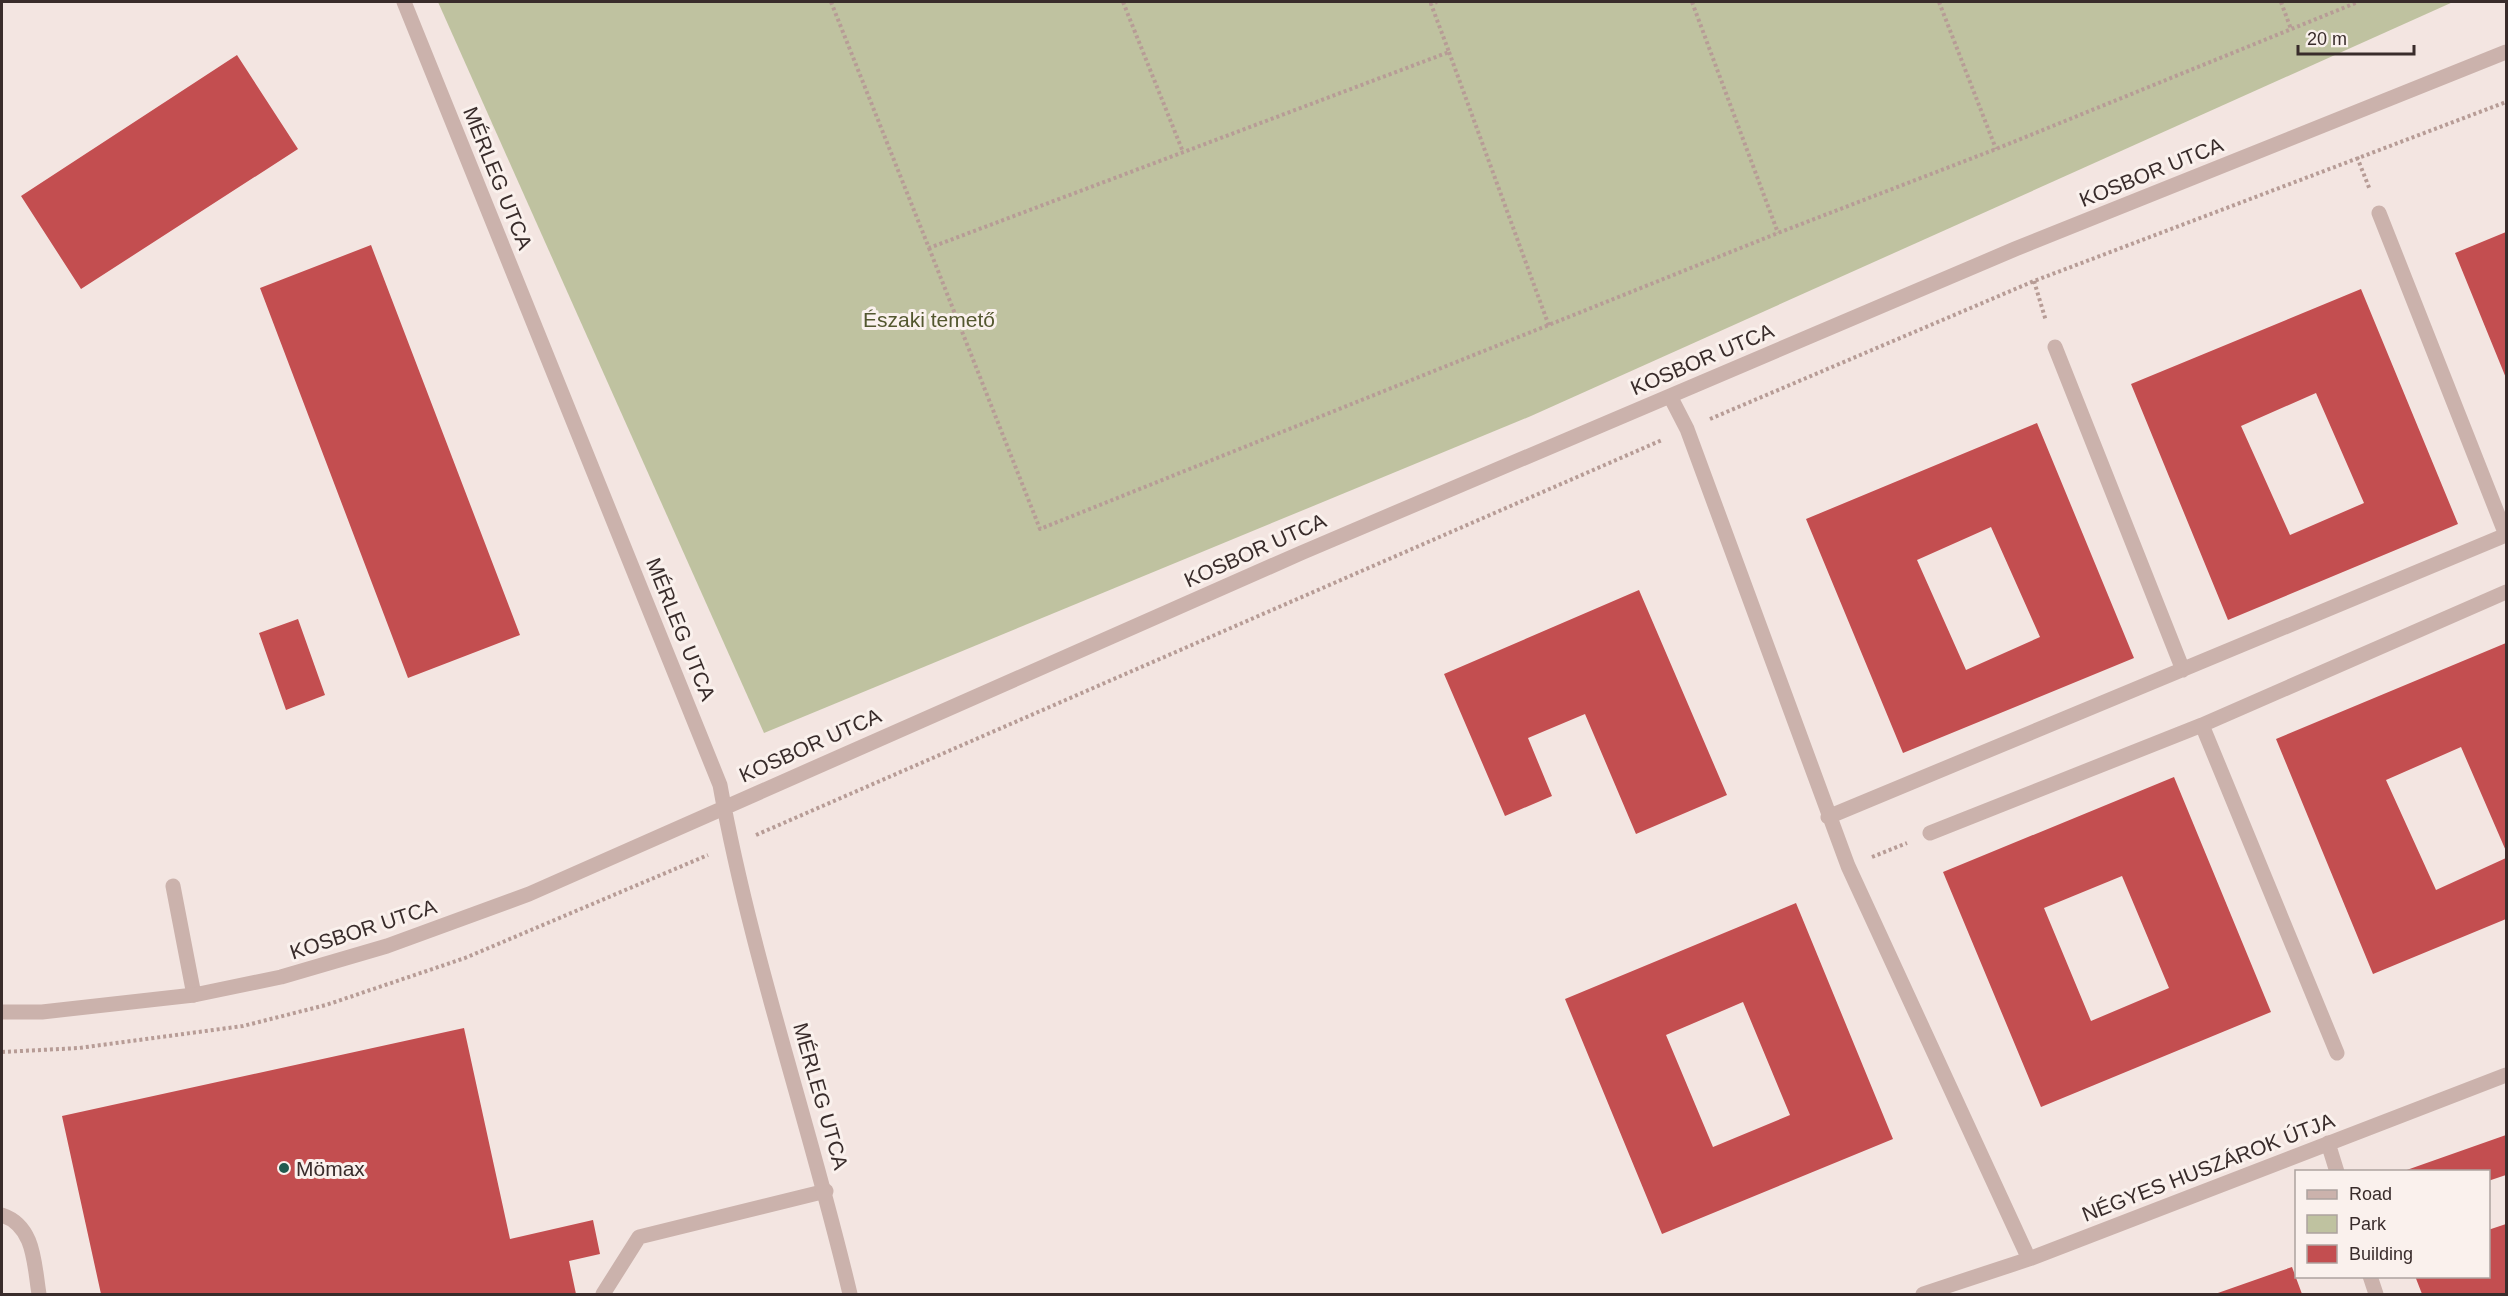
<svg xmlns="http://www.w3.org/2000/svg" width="2508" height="1296" font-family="Helvetica,sans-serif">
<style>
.green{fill:#bfc2a0}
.building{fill:#c34e50;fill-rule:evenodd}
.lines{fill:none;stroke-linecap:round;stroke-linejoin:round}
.path{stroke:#b79c96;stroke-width:4;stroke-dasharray:3 3;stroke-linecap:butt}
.service{stroke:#cbb2ac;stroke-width:15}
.minor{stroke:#cbb2ac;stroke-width:15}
.poi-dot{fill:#215a4f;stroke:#faf1ed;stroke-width:2}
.labels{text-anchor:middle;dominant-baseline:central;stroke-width:6;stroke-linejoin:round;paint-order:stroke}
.street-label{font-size:21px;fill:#392c2b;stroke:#faf1ed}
.park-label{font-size:21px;fill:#53572f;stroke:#faf1ed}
.poi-label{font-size:21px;fill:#392c2b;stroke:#faf1ed;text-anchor:start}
</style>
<rect width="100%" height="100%" fill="#f3e5e1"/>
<path class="green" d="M 438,2 L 2453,2 L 1531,416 L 764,733 Z"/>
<path class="building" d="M 237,55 L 298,149 L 81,289 L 21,196 Z
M 2506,232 L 2506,378 L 2455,253 Z
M 371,245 L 520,635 L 408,678 L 260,288 Z
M 2361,289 L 2458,524 L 2228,620 L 2131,384 ZM 2316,393 L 2364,503 L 2290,535 L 2241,426 Z
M 2037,423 L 2134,658 L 1903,753 L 1806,519 ZM 1991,527 L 2040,637 L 1966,670 L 1917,560 Z
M 1639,590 L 1727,795 L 1636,834 L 1585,714 L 1528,738 L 1552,796 L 1505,816 L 1444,674 Z
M 298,619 L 325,695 L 286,710 L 259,633 Z
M 2506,643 L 2506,851 L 2461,747 L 2386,780 L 2436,890 L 2506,858 L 2506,919 L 2373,974 L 2276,739 Z
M 2174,777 L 2271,1012 L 2041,1107 L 1943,872 ZM 2122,876 L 2169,988 L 2091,1021 L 2044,908 Z
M 1796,903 L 1893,1139 L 1662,1234 L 1565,999 ZM 1743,1002 L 1790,1115 L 1713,1147 L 1666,1035 Z
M 464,1028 L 510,1239 L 593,1220 L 600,1254 L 569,1261 L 576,1294 L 101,1294 L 62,1116 Z
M 2506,1135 L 2506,1175 L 2488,1181 L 2488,1172 L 2401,1172 Z
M 2506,1224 L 2506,1294 L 2422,1294 L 2415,1276 L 2488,1276 L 2488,1230 Z
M 2292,1267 L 2302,1294 L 2215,1294 Z"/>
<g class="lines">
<path class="path" d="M 831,2 L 929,248 L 1449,52 L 1431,4 L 1437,2
M 1123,2 L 1183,152
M 1692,2 L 1778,233
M 1939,2 L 1996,149
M 2281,2 L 2291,29
M 1449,52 L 1549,326
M 2357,157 L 2370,190
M 929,248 L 1040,529 L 1778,233 L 1996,149 L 2358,2
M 2034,281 L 2046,321
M 1710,419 L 2034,281 L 2506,102
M 756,835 L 1662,440
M 1872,857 L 1907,843
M 2,1052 L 79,1048 L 243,1026 L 326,1005 L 465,958 L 708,855"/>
<path class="service" d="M 173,886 L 194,995
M 2,1215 C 35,1226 34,1264 39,1294
M 603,1294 L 639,1237 L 826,1191"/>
<path class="minor" d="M 404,2 L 720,785 C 751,957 810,1124 850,1294
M 2379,213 L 2506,535
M 2055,347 L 2183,670
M 1670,396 L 1687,429 L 1848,866 L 2029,1259
M 2202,725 L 2337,1053
M 1828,817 L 2506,535
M 1930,833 L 2202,725 L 2506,592
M 2,1012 L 42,1012 L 194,995 L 281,977 L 387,946 L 529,894 L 1301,553 L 2015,249 L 2506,52
M 2328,1143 L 2337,1172
M 2370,1276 L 2376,1294
M 1923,1294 L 2029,1259 L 2506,1075"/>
</g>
<circle class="poi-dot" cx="284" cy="1168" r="6"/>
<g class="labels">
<g class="street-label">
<text transform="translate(2151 172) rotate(-22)">KOSBOR UTCA</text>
<text transform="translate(498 178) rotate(68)">MÉRLEG UTCA</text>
<text transform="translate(1702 359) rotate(-23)">KOSBOR UTCA</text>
<text transform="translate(1255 550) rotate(-24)">KOSBOR UTCA</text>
<text transform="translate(681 629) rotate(68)">MÉRLEG UTCA</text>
<text transform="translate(810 745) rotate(-24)">KOSBOR UTCA</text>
<text transform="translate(363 929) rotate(-18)">KOSBOR UTCA</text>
<text transform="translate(821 1096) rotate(74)">MÉRLEG UTCA</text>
<text transform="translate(2208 1167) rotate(-21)">NÉGYES HUSZÁROK ÚTJA</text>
</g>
<g class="park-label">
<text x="929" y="319">Északi temető</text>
</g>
<g class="poi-label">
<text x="296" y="1168">Mömax</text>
</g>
</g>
<rect width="2508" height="1296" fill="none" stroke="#392c2b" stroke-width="6"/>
<rect x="2295" y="1170" width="195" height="108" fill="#faf1ed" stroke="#ada29f" stroke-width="1.5"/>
<rect x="2307" y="1190" width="30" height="9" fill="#cbb2ac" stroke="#ada29f" stroke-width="1.5"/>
<text x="2349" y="1200" font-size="18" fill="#392c2b">Road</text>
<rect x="2307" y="1215" width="30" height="18" fill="#bfc2a0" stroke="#ada29f" stroke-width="1.5"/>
<text x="2349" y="1230" font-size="18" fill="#392c2b">Park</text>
<rect x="2307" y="1245" width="30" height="18" fill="#c34e50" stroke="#ada29f" stroke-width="1.5"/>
<text x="2349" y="1260" font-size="18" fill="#392c2b">Building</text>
<path d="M2298 45v9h116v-9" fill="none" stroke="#392c2b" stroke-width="3"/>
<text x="2307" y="45" font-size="18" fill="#392c2b" stroke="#faf1ed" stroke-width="4.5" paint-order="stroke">20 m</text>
</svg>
